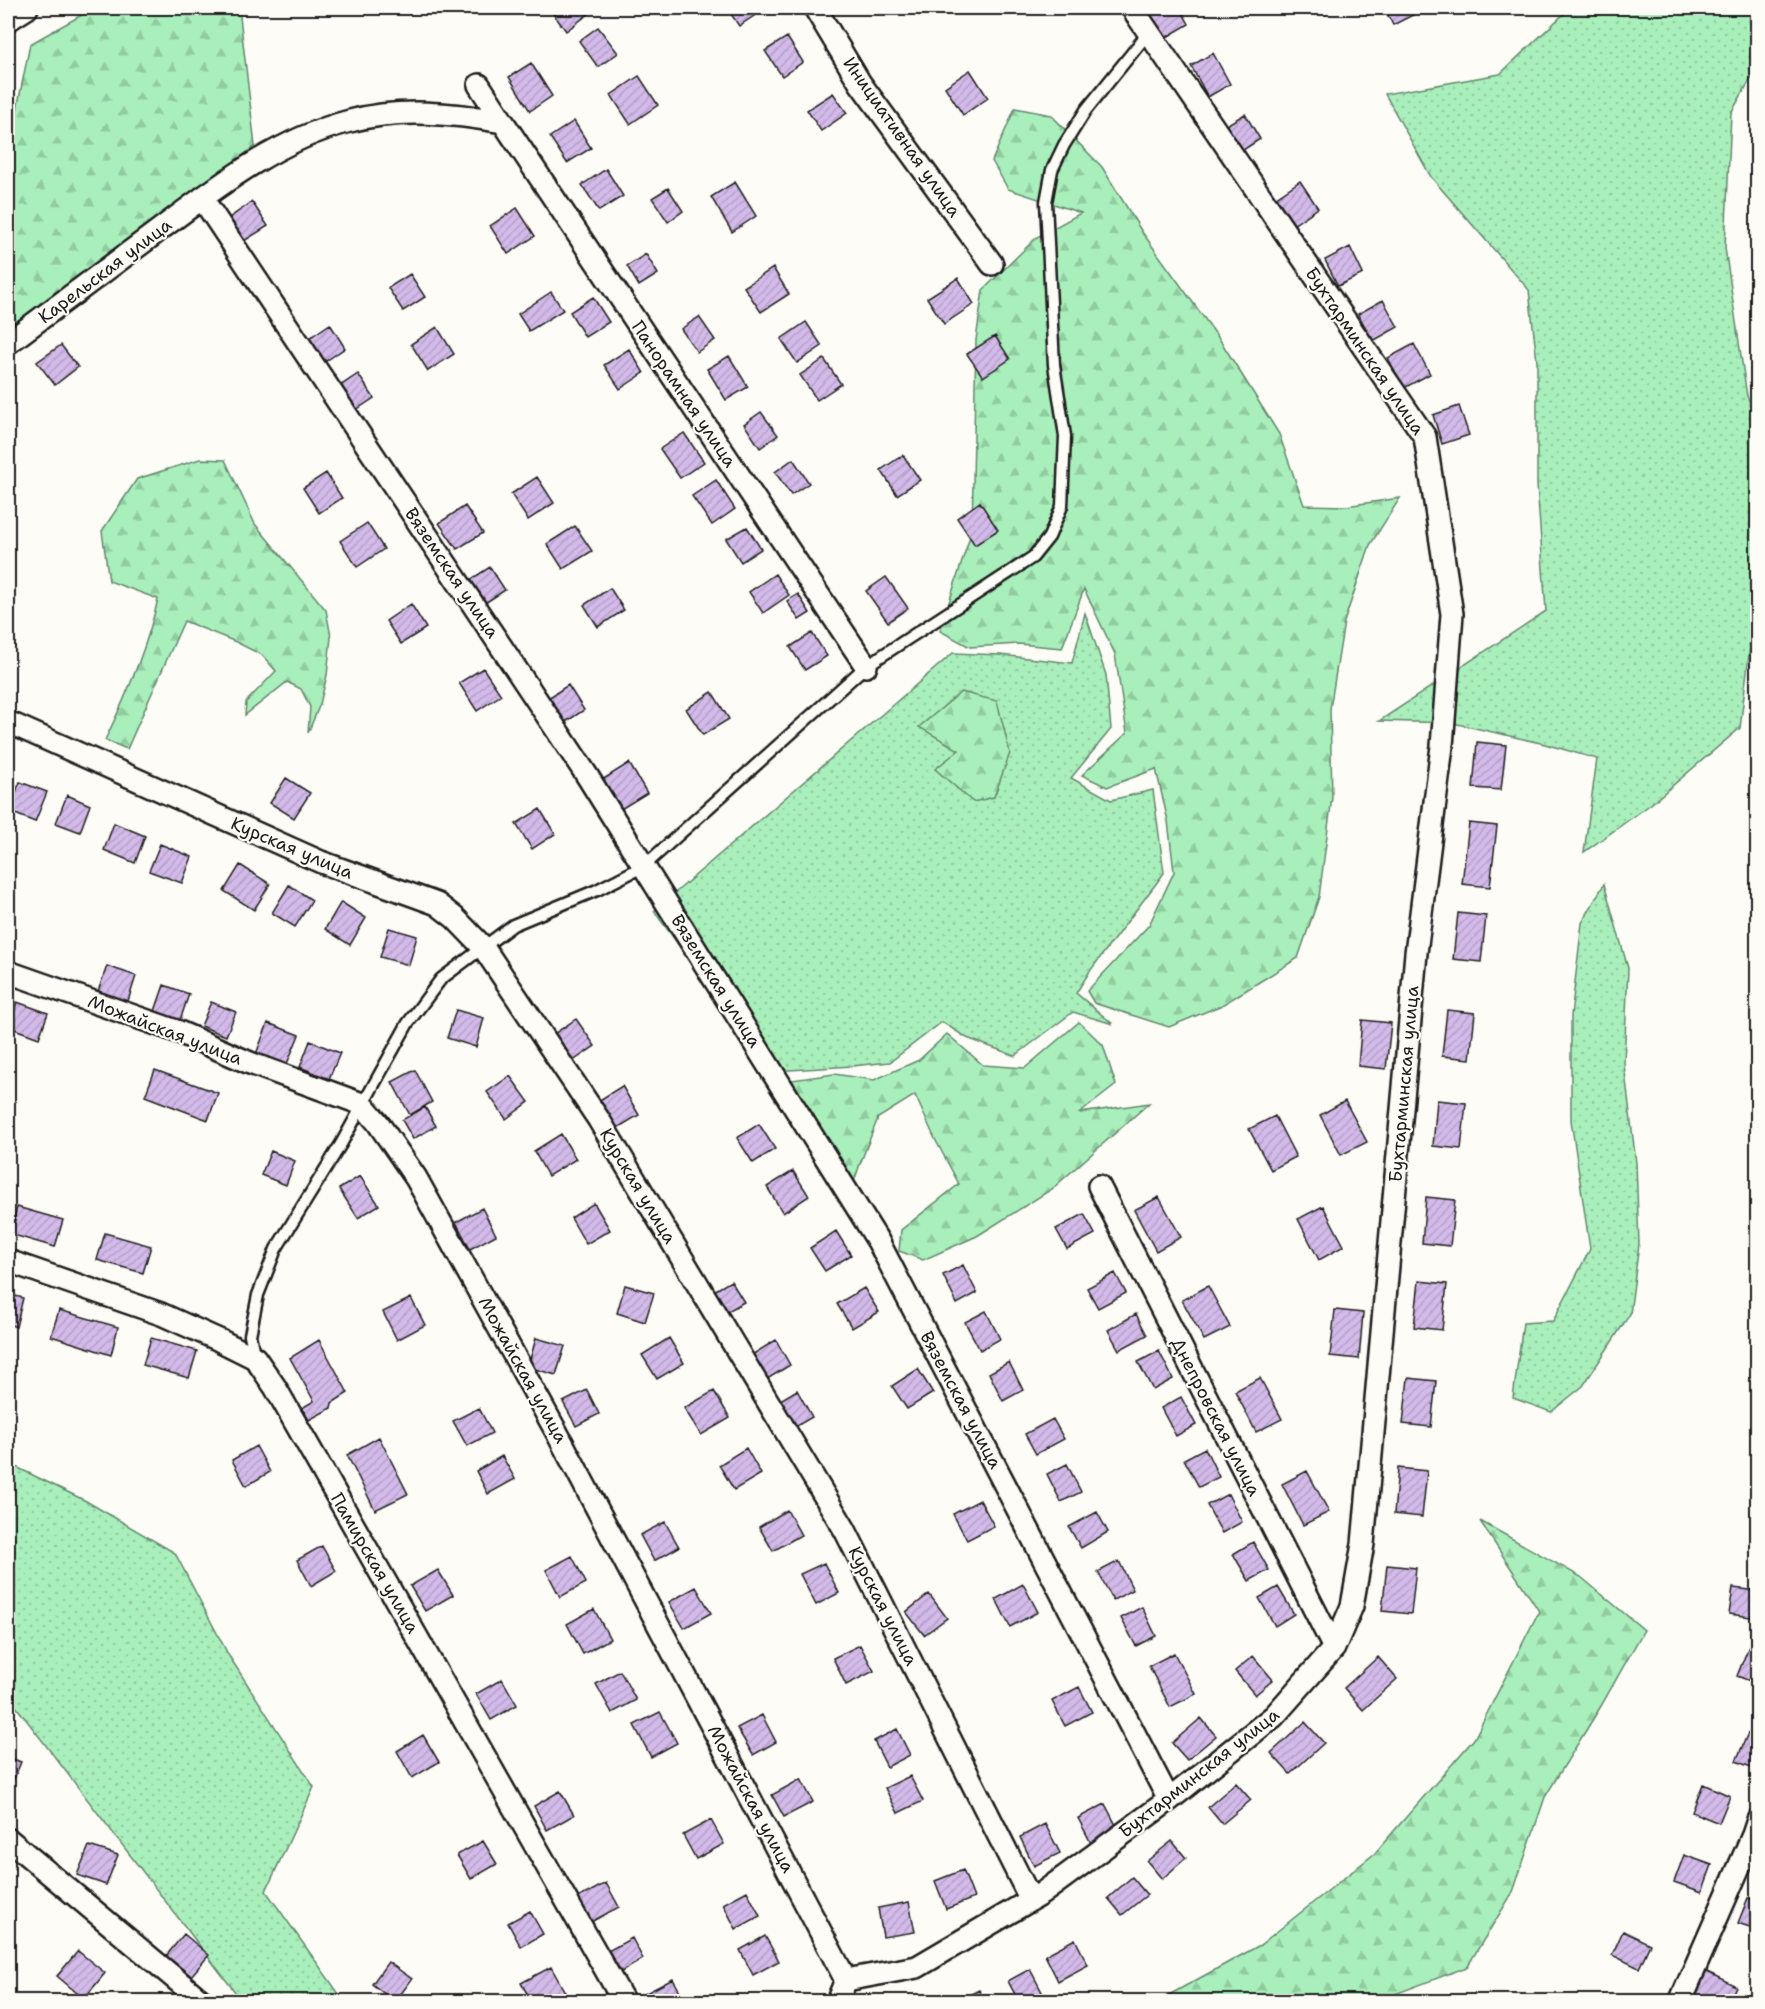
<svg xmlns="http://www.w3.org/2000/svg" width="1765" height="2009" font-family="'Shantell Sans',sans-serif">
<style>
.grass{fill:url(#grass-dots);stroke:#62866c;stroke-width:1.5}
.forest{fill:url(#forest-firs);stroke:#62866c;stroke-width:1.5}
.building{fill:url(#building-hatch);stroke:#1c1c1c;stroke-width:1.5}
.lines{fill:none;stroke-linecap:round;stroke-linejoin:round}
.lane-casing{stroke:#1c1c1c;stroke-width:15}
.street-casing{stroke:#1c1c1c;stroke-width:26}
.lane{stroke:#fdfcf7;stroke-width:10}
.street{stroke:#fdfcf7;stroke-width:21}
.labels{text-anchor:middle;dominant-baseline:central;stroke-width:4.5;stroke-linejoin:round;paint-order:stroke}
.street-label{font-size:18px;fill:#1c1c1c;stroke:#fdfcf7}
</style>
<defs>
<pattern id="grass-dots" width="8" height="8" patternUnits="userSpaceOnUse" patternTransform="scale(1.5)"><rect width="8" height="8" fill="#a9efbb"/><path d="M2 2h.1M6 6h.1" fill="none" stroke="#91cca0" stroke-width="1.8" stroke-linecap="round"/></pattern>
<pattern id="forest-firs" width="22" height="20" patternUnits="userSpaceOnUse" patternTransform="scale(1.5)"><rect width="22" height="20" fill="#a9efbb"/><path d="M5 1l3.5 6h-7zM16 11l3.5 6h-7z" fill="#91cca0"/></pattern>
<pattern id="building-hatch" width="6" height="6" patternUnits="userSpaceOnUse" patternTransform="scale(1.5)"><rect width="6" height="6" fill="#d3bae9"/><path d="M-1 1l2-2M0 6l6-6M5 7l2-2" fill="none" stroke="#b59fc7"/></pattern>
</defs>
<rect width="100%" height="100%" fill="#fdfcf7"/>
<filter id="ink" filterUnits="userSpaceOnUse"><feTurbulence type="fractalNoise" baseFrequency=".0167" numOctaves="2"/><feDisplacementMap in="SourceGraphic" scale="12" xChannelSelector="R" yChannelSelector="G"/><feConvolveMatrix kernelMatrix="1 2 1 2 8 2 1 2 1" color-interpolation-filters="sRGB"/></filter>
<g filter="url(#ink)">
<path class="grass" d="M 1570,8 L 1757,8 L 1757,68 L 1731,113 L 1725,248 L 1747,396 L 1758,420 L 1757,590 L 1740,728 L 1651,804 L 1584,852 L 1597,759 L 1545,744 L 1453,723 L 1379,721 L 1546,611 L 1537,485 L 1537,362 L 1529,290 L 1431,177 L 1385,94 L 1500,74 Z
M 1085,613 L 1106,675 L 1111,729 L 1071,778 L 1111,800 L 1153,790 L 1164,873 L 1090,971 L 1076,993 L 1113,1024 L 1073,1012 L 1015,1056 L 967,1038 L 942,1022 L 890,1062 L 852,1066 L 774,1071 L 757,1053 L 654,911 L 953,653 L 1000,655 L 1072,663 Z
M 1604,884 L 1628,968 L 1624,1064 L 1636,1163 L 1639,1244 L 1630,1314 L 1583,1386 L 1551,1412 L 1513,1398 L 1523,1323 L 1553,1321 L 1590,1249 L 1571,1120 L 1571,1016 L 1582,923 Z
M 8,1463 L 86,1501 L 175,1553 L 229,1656 L 314,1787 L 266,1891 L 344,2001 L 242,2001 L 8,1696 Z"/>
<path class="forest" d="M 94,8 L 239,8 L 255,146 L 8,330 L 8,141 L 13,129 L 30,44 Z
M 1015,108 L 1051,115 L 1102,167 L 1142,232 L 1220,340 L 1279,434 L 1304,505 L 1346,506 L 1400,498 L 1370,545 L 1344,622 L 1330,709 L 1332,797 L 1319,897 L 1298,958 L 1222,1005 L 1169,1027 L 1094,1003 L 1087,991 L 1149,925 L 1174,872 L 1168,821 L 1156,769 L 1107,787 L 1082,775 L 1127,733 L 1115,654 L 1084,589 L 1062,648 L 1019,644 L 970,647 L 940,631 L 972,530 L 976,340 L 983,290 L 1037,237 L 1081,213 L 1008,189 L 992,161 Z
M 200,459 L 225,460 L 255,524 L 326,610 L 331,637 L 327,675 L 320,704 L 308,733 L 310,707 L 301,689 L 287,682 L 245,715 L 246,702 L 276,671 L 262,655 L 236,642 L 184,621 L 127,749 L 105,740 C 127,695 147,648 158,599 L 109,581 L 102,531 L 137,479 Z
M 961,692 L 997,701 L 1010,753 L 994,797 L 973,802 L 935,769 L 959,750 L 919,727 Z
M 1079,1022 L 1103,1045 L 1116,1085 L 1080,1113 L 1149,1103 L 1052,1189 L 977,1236 L 923,1260 L 899,1251 L 901,1230 L 959,1184 L 935,1139 L 915,1095 L 878,1118 L 860,1164 L 849,1196 L 778,1082 L 834,1074 L 874,1080 L 919,1060 L 947,1034 L 983,1065 L 1025,1068 Z
M 1480,1521 L 1581,1577 L 1644,1630 L 1601,1706 L 1545,1797 L 1513,1892 L 1467,1967 L 1395,1994 L 1391,2001 L 1158,2001 L 1260,1945 L 1374,1854 L 1474,1739 L 1539,1611 Z"/>
<path class="building" d="M 549,8 L 588,8 L 591,12 L 566,31 Z
M 727,8 L 761,8 L 763,10 L 739,26 Z
M 1155,8 L 1180,8 L 1189,24 L 1162,40 L 1146,13 Z
M 1384,8 L 1412,8 L 1415,14 L 1393,25 Z
M 598,27 L 618,53 L 598,67 L 579,41 Z
M 787,37 L 803,62 L 782,76 L 765,51 Z
M 1213,53 L 1230,84 L 1208,97 L 1191,66 Z
M 531,63 L 552,96 L 530,111 L 509,77 Z
M 970,70 L 988,98 L 963,115 L 945,87 Z
M 639,76 L 658,105 L 630,124 L 611,95 Z
M 833,93 L 847,113 L 821,131 L 807,110 Z
M 1245,114 L 1260,139 L 1237,154 L 1221,128 Z
M 574,121 L 591,148 L 567,163 L 550,137 Z
M 606,169 L 623,196 L 599,211 L 582,185 Z
M 1300,181 L 1318,208 L 1293,225 L 1275,198 Z
M 735,182 L 756,216 L 732,232 L 711,197 Z
M 668,188 L 683,211 L 668,222 L 652,198 Z
M 252,202 L 268,226 L 244,241 L 229,218 Z
M 517,208 L 535,236 L 508,254 L 490,226 Z
M 1350,247 L 1363,274 L 1338,286 L 1325,260 Z
M 646,254 L 658,274 L 639,286 L 627,266 Z
M 773,268 L 789,294 L 761,312 L 744,287 Z
M 410,274 L 425,297 L 403,311 L 388,288 Z
M 958,278 L 974,304 L 944,324 L 927,298 Z
M 551,292 L 563,310 L 529,331 L 518,314 Z
M 593,297 L 609,322 L 585,337 L 570,312 Z
M 1383,300 L 1398,327 L 1373,341 L 1358,314 Z
M 699,317 L 715,340 L 697,352 L 681,329 Z
M 806,322 L 822,346 L 797,363 L 781,339 Z
M 330,324 L 345,348 L 320,365 L 305,341 Z
M 437,327 L 454,354 L 428,371 L 411,344 Z
M 995,336 L 1010,359 L 983,377 L 967,354 Z
M 1414,344 L 1430,374 L 1404,388 L 1388,358 Z
M 61,345 L 78,367 L 55,385 L 37,362 Z
M 629,349 L 644,373 L 620,389 L 604,365 Z
M 729,356 L 748,387 L 726,400 L 707,369 Z
M 824,359 L 841,384 L 817,400 L 800,375 Z
M 358,374 L 374,398 L 350,414 L 334,390 Z
M 1459,406 L 1469,435 L 1442,444 L 1433,415 Z
M 761,412 L 778,435 L 760,448 L 744,424 Z
M 684,433 L 704,462 L 680,478 L 660,449 Z
M 903,455 L 920,480 L 897,495 L 881,470 Z
M 793,459 L 809,483 L 791,495 L 775,472 Z
M 326,473 L 342,498 L 319,513 L 303,488 Z
M 537,477 L 554,503 L 528,520 L 511,494 Z
M 716,480 L 735,509 L 712,525 L 692,496 Z
M 980,502 L 998,530 L 975,545 L 957,518 Z
M 465,506 L 483,533 L 457,549 L 439,523 Z
M 367,523 L 384,549 L 357,567 L 340,541 Z
M 575,526 L 592,551 L 563,569 L 547,544 Z
M 747,527 L 761,549 L 741,562 L 726,539 Z
M 490,567 L 505,590 L 482,605 L 467,582 Z
M 775,574 L 789,595 L 763,613 L 749,592 Z
M 886,577 L 908,608 L 888,622 L 866,591 Z
M 610,588 L 624,610 L 598,627 L 584,605 Z
M 798,594 L 810,613 L 799,620 L 787,601 Z
M 411,604 L 426,628 L 401,644 L 386,621 Z
M 812,633 L 827,656 L 805,670 L 790,647 Z
M 483,668 L 501,695 L 477,711 L 459,683 Z
M 568,685 L 584,710 L 558,727 L 542,702 Z
M 712,692 L 729,719 L 703,735 L 686,709 Z
M 1477,742 L 1506,745 L 1501,790 L 1473,788 Z
M 629,763 L 647,793 L 621,809 L 602,780 Z
M 286,778 L 310,793 L 294,818 L 270,803 Z
M 20,782 L 47,792 L 35,822 L 8,811 Z
M 67,795 L 90,805 L 80,832 L 56,823 Z
M 540,809 L 555,834 L 532,849 L 516,824 Z
M 114,823 L 145,836 L 135,863 L 104,850 Z
M 1469,823 L 1497,826 L 1490,887 L 1462,884 Z
M 160,844 L 192,857 L 182,883 L 149,871 Z
M 240,865 L 270,884 L 254,910 L 224,891 Z
M 289,885 L 312,900 L 295,927 L 272,913 Z
M 341,902 L 366,918 L 350,945 L 325,929 Z
M 1458,913 L 1486,916 L 1481,962 L 1453,959 Z
M 389,928 L 417,936 L 409,965 L 380,957 Z
M 107,966 L 136,976 L 127,1004 L 97,994 Z
M 164,985 L 189,994 L 178,1026 L 153,1017 Z
M 17,1002 L 48,1013 L 39,1038 L 9,1027 Z
M 211,1002 L 236,1012 L 226,1036 L 201,1026 Z
M 456,1010 L 484,1018 L 476,1047 L 447,1038 Z
M 1447,1010 L 1475,1013 L 1470,1059 L 1442,1056 Z
M 576,1019 L 595,1046 L 573,1061 L 554,1034 Z
M 1362,1020 L 1391,1023 L 1386,1069 L 1358,1066 Z
M 268,1023 L 299,1035 L 286,1066 L 256,1054 Z
M 310,1041 L 340,1053 L 329,1079 L 300,1067 Z
M 155,1070 L 218,1093 L 208,1120 L 145,1096 Z
M 415,1070 L 432,1102 L 410,1115 L 392,1082 Z
M 510,1076 L 529,1102 L 506,1119 L 487,1092 Z
M 622,1086 L 639,1115 L 614,1130 L 598,1101 Z
M 1437,1100 L 1466,1103 L 1461,1149 L 1433,1146 Z
M 1345,1101 L 1367,1142 L 1341,1155 L 1320,1115 Z
M 425,1107 L 436,1126 L 413,1139 L 402,1120 Z
M 1275,1116 L 1296,1157 L 1271,1170 L 1249,1129 Z
M 759,1124 L 775,1149 L 753,1163 L 737,1138 Z
M 561,1134 L 576,1159 L 548,1176 L 534,1151 Z
M 271,1151 L 295,1161 L 286,1185 L 261,1175 Z
M 793,1171 L 809,1196 L 783,1213 L 767,1187 Z
M 360,1176 L 379,1205 L 358,1218 L 339,1189 Z
M 1159,1197 L 1181,1237 L 1156,1251 L 1134,1210 Z
M 1426,1197 L 1455,1200 L 1450,1246 L 1422,1243 Z
M 594,1203 L 610,1230 L 586,1244 L 571,1218 Z
M 1323,1206 L 1344,1246 L 1319,1260 L 1298,1219 Z
M 17,1207 L 63,1220 L 55,1247 L 10,1234 Z
M 482,1208 L 496,1235 L 470,1249 L 456,1222 Z
M 1084,1214 L 1095,1234 L 1067,1249 L 1056,1229 Z
M 836,1231 L 851,1255 L 825,1271 L 810,1248 Z
M 105,1233 L 151,1246 L 143,1273 L 97,1260 Z
M 963,1265 L 977,1293 L 957,1304 L 943,1275 Z
M 1115,1273 L 1126,1293 L 1098,1308 L 1087,1288 Z
M 731,1281 L 744,1302 L 719,1316 L 707,1295 Z
M 1419,1281 L 1447,1284 L 1442,1330 L 1414,1327 Z
M 625,1285 L 654,1293 L 645,1322 L 617,1313 Z
M 1208,1286 L 1230,1327 L 1204,1340 L 1182,1300 Z
M 864,1288 L 879,1312 L 852,1328 L 837,1304 Z
M 8,1294 L 23,1298 L 16,1327 L 8,1324 Z
M 411,1298 L 425,1325 L 397,1340 L 383,1312 Z
M 59,1310 L 118,1327 L 111,1355 L 51,1336 Z
M 1335,1310 L 1363,1313 L 1359,1359 L 1330,1356 Z
M 986,1311 L 1000,1339 L 980,1350 L 965,1322 Z
M 1136,1314 L 1147,1335 L 1119,1350 L 1108,1330 Z
M 151,1338 L 197,1351 L 189,1378 L 143,1365 Z
M 536,1338 L 565,1346 L 556,1375 L 528,1367 Z
M 669,1338 L 684,1363 L 657,1379 L 642,1355 Z
M 319,1340 L 348,1393 L 332,1403 L 331,1408 L 309,1420 L 302,1408 L 314,1401 L 290,1358 Z
M 776,1340 L 790,1365 L 764,1381 L 750,1356 Z
M 1159,1351 L 1173,1379 L 1153,1390 L 1138,1362 Z
M 1009,1362 L 1023,1390 L 1003,1401 L 989,1373 Z
M 918,1369 L 933,1393 L 907,1409 L 892,1386 Z
M 1260,1378 L 1282,1419 L 1256,1432 L 1235,1391 Z
M 1408,1378 L 1436,1381 L 1431,1427 L 1403,1424 Z
M 587,1390 L 599,1414 L 576,1426 L 563,1402 Z
M 797,1390 L 812,1417 L 788,1431 L 772,1405 Z
M 714,1391 L 730,1418 L 701,1435 L 684,1408 Z
M 1181,1397 L 1196,1425 L 1176,1436 L 1161,1408 Z
M 479,1408 L 492,1433 L 467,1446 L 453,1421 Z
M 1053,1419 L 1064,1439 L 1036,1454 L 1025,1434 Z
M 379,1437 L 408,1494 L 375,1510 L 347,1455 Z
M 256,1446 L 270,1472 L 246,1486 L 232,1460 Z
M 746,1448 L 761,1474 L 734,1490 L 719,1465 Z
M 1205,1448 L 1219,1477 L 1199,1487 L 1184,1459 Z
M 502,1456 L 515,1479 L 488,1494 L 476,1471 Z
M 1067,1464 L 1081,1492 L 1061,1502 L 1047,1474 Z
M 1398,1468 L 1427,1471 L 1422,1517 L 1394,1514 Z
M 1307,1471 L 1329,1512 L 1303,1525 L 1282,1484 Z
M 1228,1494 L 1242,1522 L 1222,1533 L 1207,1505 Z
M 980,1500 L 994,1526 L 967,1540 L 953,1514 Z
M 787,1510 L 801,1535 L 773,1551 L 759,1527 Z
M 1097,1512 L 1108,1532 L 1081,1548 L 1069,1527 Z
M 665,1522 L 679,1547 L 654,1561 L 640,1535 Z
M 1253,1542 L 1269,1570 L 1249,1581 L 1233,1554 Z
M 322,1546 L 336,1571 L 311,1586 L 297,1560 Z
M 572,1556 L 586,1583 L 560,1597 L 546,1570 Z
M 1119,1561 L 1133,1590 L 1113,1600 L 1098,1572 Z
M 824,1563 L 839,1593 L 816,1605 L 800,1574 Z
M 1387,1565 L 1416,1568 L 1411,1614 L 1382,1611 Z
M 438,1570 L 453,1595 L 425,1611 L 410,1586 Z
M 1023,1584 L 1038,1612 L 1010,1627 L 996,1599 Z
M 696,1587 L 711,1613 L 684,1628 L 669,1602 Z
M 1278,1587 L 1294,1614 L 1275,1626 L 1259,1598 Z
M 1733,1588 L 1758,1591 L 1758,1618 L 1729,1614 Z
M 929,1594 L 947,1618 L 924,1635 L 906,1612 Z
M 1142,1607 L 1156,1636 L 1136,1646 L 1121,1618 Z
M 594,1609 L 610,1639 L 583,1654 L 567,1624 Z
M 860,1645 L 874,1671 L 846,1685 L 833,1658 Z
M 1749,1646 L 1758,1649 L 1758,1684 L 1737,1676 Z
M 1174,1653 L 1196,1694 L 1170,1707 L 1149,1666 Z
M 1253,1656 L 1273,1680 L 1255,1695 L 1235,1671 Z
M 1378,1657 L 1397,1679 L 1363,1710 L 1344,1688 Z
M 620,1671 L 636,1700 L 612,1713 L 596,1684 Z
M 502,1679 L 517,1705 L 491,1720 L 476,1694 Z
M 1079,1687 L 1092,1712 L 1065,1726 L 1052,1701 Z
M 660,1712 L 677,1743 L 651,1757 L 634,1725 Z
M 762,1715 L 776,1742 L 753,1755 L 737,1728 Z
M 1201,1718 L 1216,1736 L 1187,1760 L 1172,1743 Z
M 1305,1722 L 1324,1743 L 1290,1774 L 1271,1753 Z
M 897,1729 L 910,1755 L 887,1767 L 874,1741 Z
M 1748,1733 L 1758,1737 L 1758,1770 L 1736,1761 Z
M 423,1735 L 439,1762 L 412,1778 L 397,1751 Z
M 8,1757 L 21,1762 L 9,1791 L 8,1790 Z
M 910,1776 L 923,1801 L 898,1813 L 885,1788 Z
M 801,1779 L 813,1802 L 784,1817 L 772,1795 Z
M 1236,1783 L 1251,1800 L 1222,1824 L 1208,1807 Z
M 1703,1784 L 1730,1796 L 1719,1823 L 1692,1812 Z
M 560,1791 L 574,1815 L 547,1830 L 534,1806 Z
M 1105,1804 L 1118,1829 L 1091,1843 L 1078,1818 Z
M 711,1820 L 724,1844 L 696,1859 L 683,1835 Z
M 1045,1824 L 1060,1853 L 1034,1866 L 1020,1837 Z
M 483,1841 L 497,1864 L 471,1879 L 457,1855 Z
M 1172,1841 L 1186,1858 L 1162,1879 L 1147,1861 Z
M 89,1846 L 118,1855 L 106,1885 L 77,1875 Z
M 1684,1855 L 1712,1865 L 1702,1892 L 1674,1882 Z
M 963,1870 L 974,1898 L 946,1909 L 935,1881 Z
M 1132,1877 L 1147,1895 L 1122,1915 L 1108,1898 Z
M 606,1883 L 619,1907 L 591,1922 L 578,1898 Z
M 747,1891 L 760,1916 L 736,1929 L 723,1904 Z
M 1748,1898 L 1758,1901 L 1758,1930 L 1738,1923 Z
M 909,1902 L 915,1932 L 883,1937 L 878,1908 Z
M 530,1911 L 543,1934 L 521,1947 L 508,1923 Z
M 1623,1931 L 1650,1944 L 1639,1968 L 1612,1955 Z
M 184,1934 L 209,1955 L 191,1976 L 166,1956 Z
M 765,1936 L 779,1961 L 753,1975 L 740,1950 Z
M 632,1938 L 643,1959 L 618,1974 L 606,1952 Z
M 1075,1939 L 1088,1965 L 1058,1981 L 1045,1955 Z
M 78,1951 L 105,1973 L 84,1999 L 57,1976 Z
M 388,1962 L 412,1979 L 395,2002 L 372,1984 Z
M 551,1967 L 566,1994 L 552,2002 L 532,2002 L 521,1983 Z
M 1030,1969 L 1044,1996 L 1034,2002 L 1019,2002 L 1008,1981 Z
M 1705,1971 L 1736,1986 L 1729,2002 L 1706,2002 L 1693,1995 Z
M 673,1979 L 686,2002 L 646,2002 L 642,1995 Z
M 979,1990 L 985,2002 L 957,2002 L 957,2001 Z"/>
<g class="lines">
<defs>
<path id="lane" d="M 255,1358 L 250,1335 L 258,1295 L 276,1249 L 341,1144 L 408,1023 L 441,979 L 513,925 L 597,890 L 644,866 L 866,666 L 1033,557 L 1049,537 L 1062,506 L 1065,436 L 1054,365 L 1046,202 L 1052,170 L 1064,145 L 1086,110 L 1149,32"/>
<path id="street" d="M 815,8 L 860,83 L 992,264
M 8,20 L 27,8
M 479,85 L 503,122
M 202,198 L 586,774 L 878,1241 L 1169,1800
M 8,343 C 56,307 105,271 154,234 C 214,189 275,140 350,121 C 400,108 453,113 503,122 L 866,666
M 8,722 L 321,862 L 437,904 L 455,918 L 483,947 L 599,1120 L 845,1530 L 1031,1900
M 8,972 L 179,1032 L 250,1063 L 362,1104 L 378,1123 L 416,1178 L 556,1431 L 846,1980
M 1099,1186 L 1334,1648
M 8,1261 L 161,1314 L 219,1340 L 255,1358 L 275,1387 L 624,2002
M 8,1839 L 203,2002
M 846,1980 L 917,1967 L 1041,1894 L 1169,1800 L 1274,1716 L 1334,1648 L 1352,1606 L 1363,1544 L 1416,953 L 1442,746 L 1452,614 L 1425,437 L 1132,8
M 837,2002 L 846,1980
M 1680,2002 L 1753,1835 L 1758,1820"/>
</defs>
<use href="#lane" class="lane-casing"/>
<use href="#street" class="street-casing"/>
<use href="#lane" class="lane"/>
<use href="#street" class="street"/>
</g>
</g>
<g class="labels">
<g class="street-label">
<text transform="translate(902 137) rotate(55)">Инициативная улица</text>
<text transform="translate(105 271) rotate(-37)">Карельская улица</text>
<text transform="translate(1365 351) rotate(56)">Бухтарминская улица</text>
<text transform="translate(684 394) rotate(56)">Панорамная улица</text>
<text transform="translate(452 573) rotate(56)">Вяземская улица</text>
<text transform="translate(292 848) rotate(23)">Курская улица</text>
<text transform="translate(716 981) rotate(58)">Вяземская улица</text>
<text transform="translate(165 1030) rotate(21)">Можайская улица</text>
<text transform="translate(1404 1084) rotate(-85)">Бухтарминская улица</text>
<text transform="translate(638 1186) rotate(59)">Курская улица</text>
<text transform="translate(523 1370) rotate(61)">Можайская улица</text>
<text transform="translate(961 1400) rotate(62)">Вяземская улица</text>
<text transform="translate(1216 1417) rotate(63)">Днепровская улица</text>
<text transform="translate(375 1563) rotate(60)">Памирская улица</text>
<text transform="translate(883 1606) rotate(63)">Курская улица</text>
<text transform="translate(1199 1773) rotate(-38)">Бухтарминская улица</text>
<text transform="translate(751 1799) rotate(62)">Можайская улица</text>
</g>
</g>
<rect width="1765" height="2009" fill="none" stroke="#fdfcf7" stroke-width="30"/>
<rect x="15" y="15" width="1735" height="1979" fill="none" stroke="#1c1c1c" stroke-width="2" filter="url(#ink)"/>
</svg>
